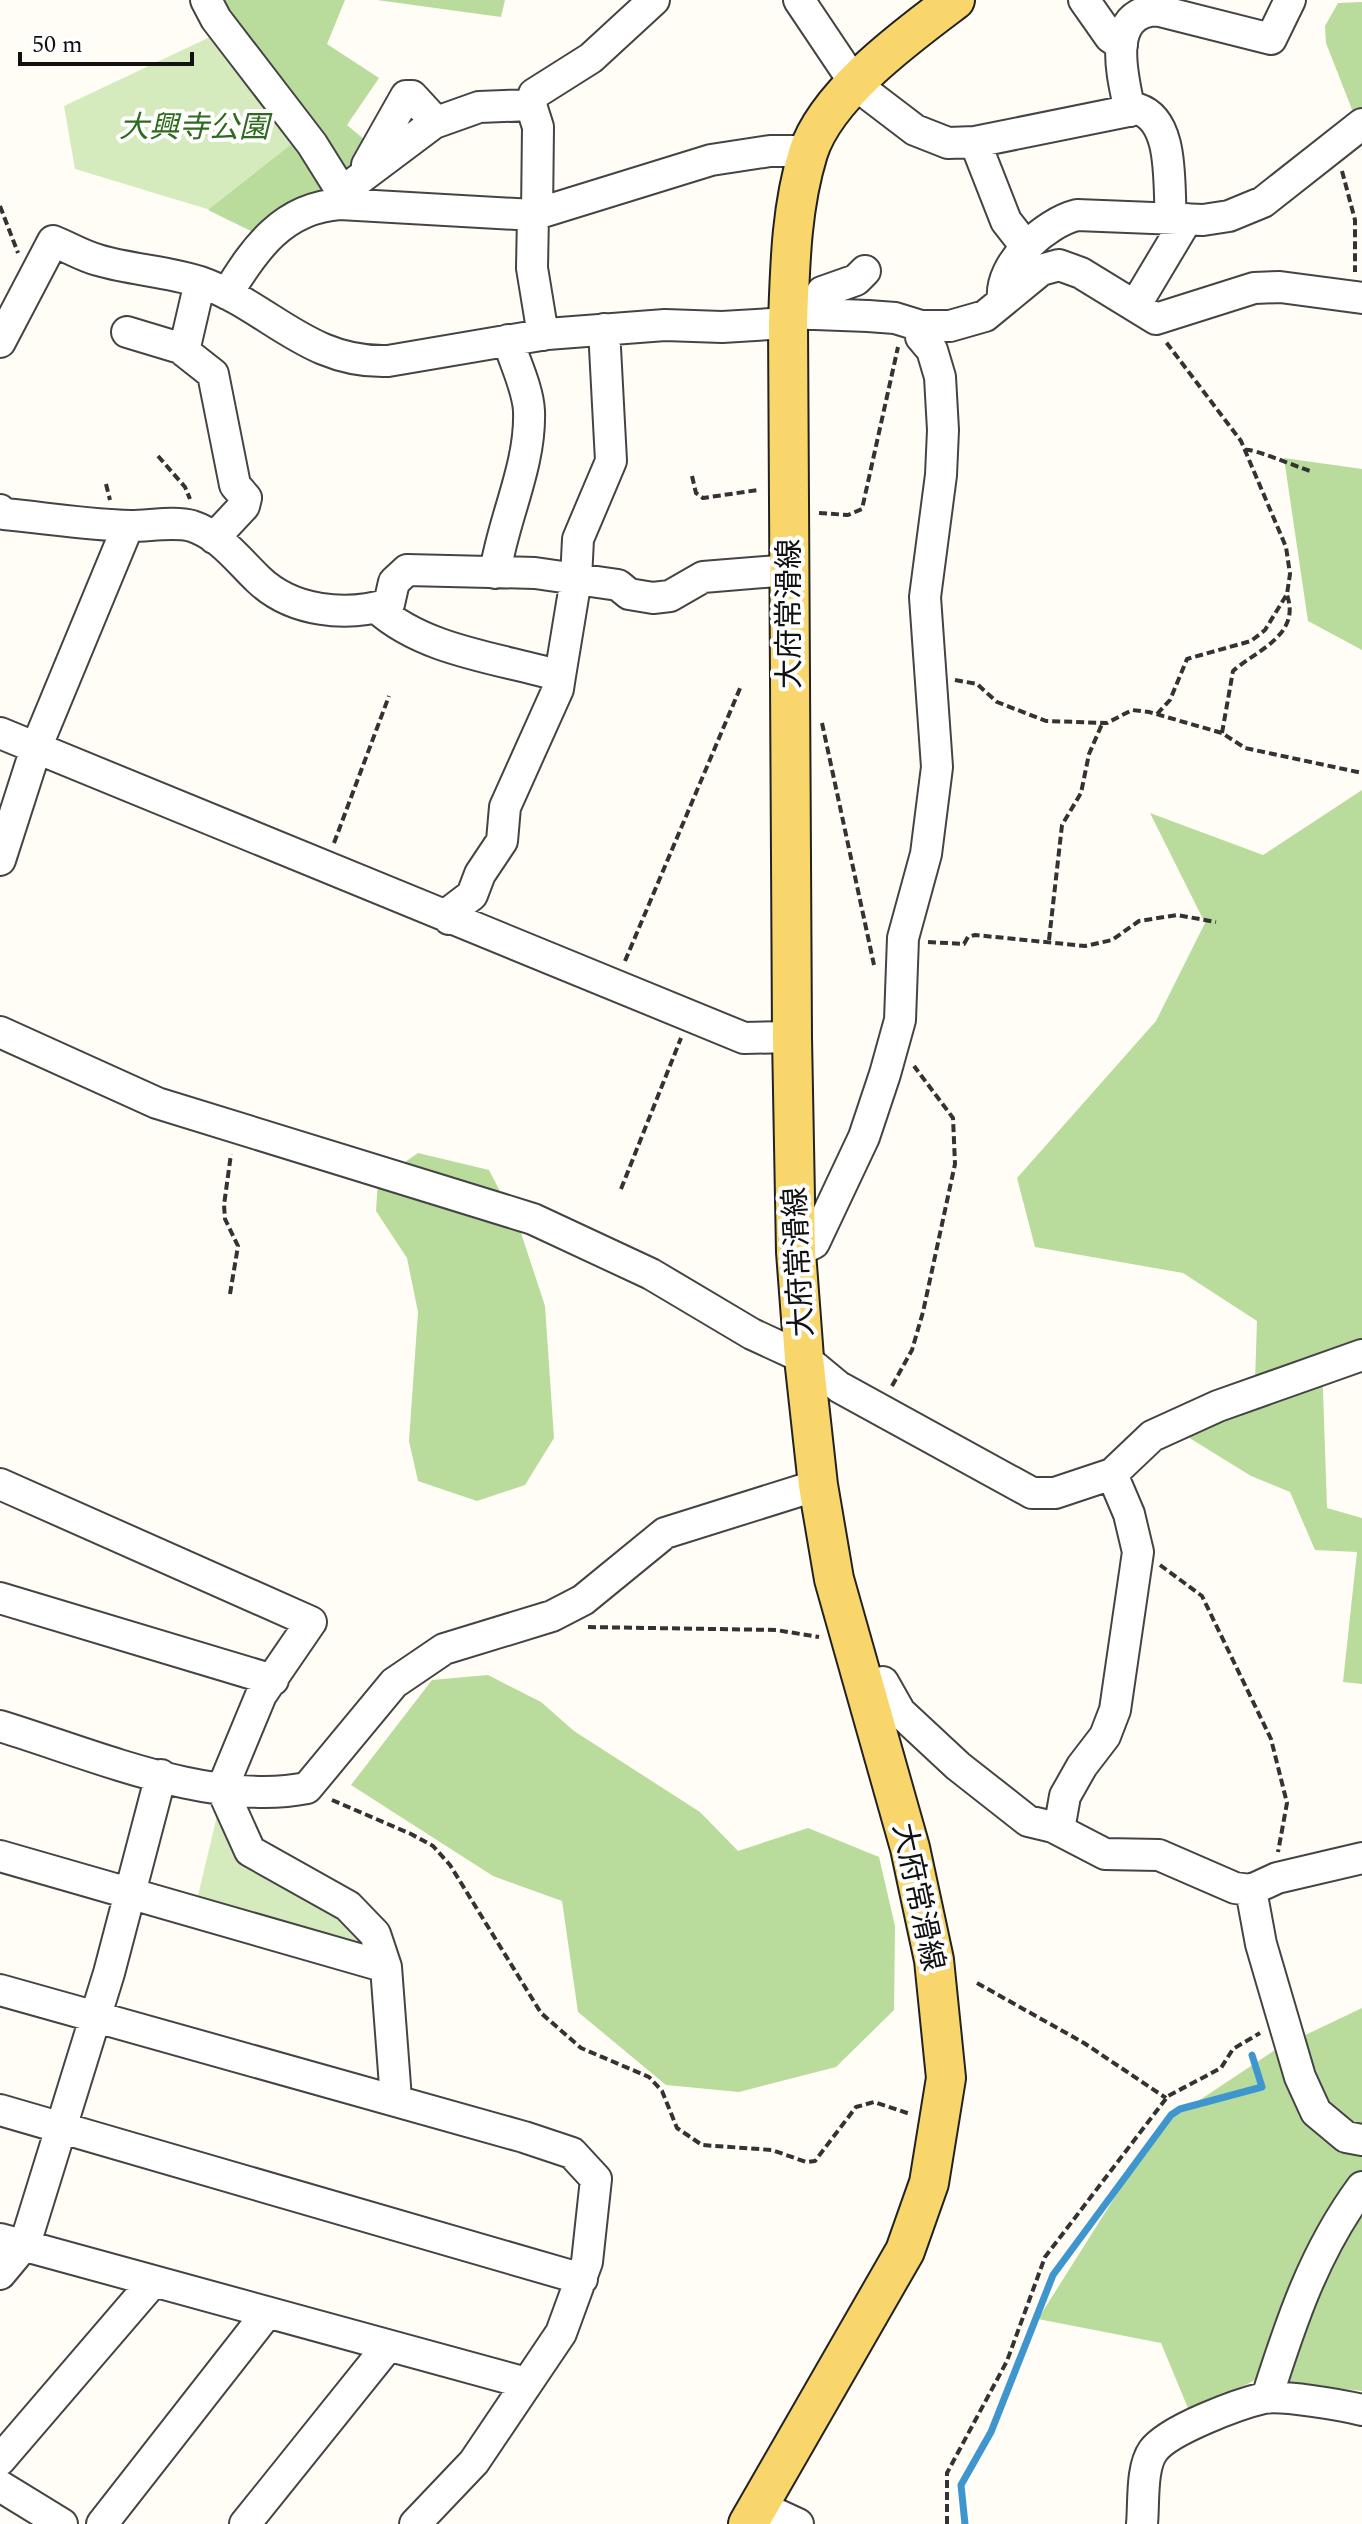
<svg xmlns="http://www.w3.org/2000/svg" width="1362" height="2524" font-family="Spectral,'Noto Sans JP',serif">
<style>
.green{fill:#d5ebbd}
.forest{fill:#b9dc9c}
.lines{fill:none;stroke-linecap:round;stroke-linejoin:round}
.stream{stroke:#3f96cf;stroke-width:7}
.minor-casing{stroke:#444;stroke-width:34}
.major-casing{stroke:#222;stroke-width:42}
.path{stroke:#333;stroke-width:4;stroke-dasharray:8 4;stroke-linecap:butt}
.minor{stroke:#fff;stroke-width:30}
.major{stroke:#f9d66b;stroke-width:38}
.labels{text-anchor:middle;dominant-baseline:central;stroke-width:8;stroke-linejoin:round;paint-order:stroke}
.park-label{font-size:30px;font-style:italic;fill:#2f6b1f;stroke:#fff}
.street-label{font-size:30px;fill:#111;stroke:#fff}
</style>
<rect width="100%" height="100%" fill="#fffdf5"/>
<path class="green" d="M 210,37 L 242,68 L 330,187 L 260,225 L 75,169 L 64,106 Z
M 220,1803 L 339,1913 L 362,1939 L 362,1948 L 197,1900 Z"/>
<path class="forest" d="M 222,0 L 345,0 L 327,44 L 379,78 L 347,125 L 384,156 L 255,233 L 208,210 L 307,132 Z
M 377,0 L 505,0 L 501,17 Z
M 1362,2 L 1362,135 L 1326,43 L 1325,26 L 1338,3 Z
M 1284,458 L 1362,469 L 1362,650 L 1308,621 Z
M 1362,790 L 1362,1349 L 1322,1361 L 1327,1508 L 1362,1518 L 1362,1684 L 1343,1682 L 1357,1552 L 1315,1550 L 1290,1492 L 1251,1476 L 1183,1434 L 1254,1410 L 1257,1321 L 1183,1273 L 1035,1247 L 1017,1178 L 1156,1021 L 1205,923 L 1150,813 L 1263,855 Z
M 418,1153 L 489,1170 L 520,1230 L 545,1306 L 554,1438 L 525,1485 L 477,1501 L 418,1481 L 409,1441 L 418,1312 L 407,1258 L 376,1211 L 378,1181 Z
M 488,1675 L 541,1702 L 574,1731 L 700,1812 L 738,1851 L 808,1828 L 879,1857 L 895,1926 L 894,2010 L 836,2067 L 739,2092 L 666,2085 L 578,2012 L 562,1901 L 493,1876 L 351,1785 L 432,1680 Z
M 1362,2008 L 1362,2391 L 1257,2379 L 1190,2413 L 1161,2343 L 1038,2319 L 1159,2127 L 1278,2048 Z"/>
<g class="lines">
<path class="stream" d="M 965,2524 L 961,2485 L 991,2432 L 1053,2275 L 1171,2115 L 1180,2109 L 1262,2087 L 1252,2055"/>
<defs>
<path id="minor" d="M 206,0 L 216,19 L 312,144 L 342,192 L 340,204
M 799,0 L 856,85 L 915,130 L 948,143 L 975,142 L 1138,109 C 1175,121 1168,185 1171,217
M 1084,0 L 1110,37 L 1122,45
M 1130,111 C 1123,78 1105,14 1156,10 L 1271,39 L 1290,0
M 975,142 L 1006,221 L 1027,248
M 367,165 L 406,96 L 412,96 L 436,122
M 342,192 L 434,123 L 479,107 L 531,105
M 537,214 L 538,127 L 531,105 L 534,94 L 591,58 L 654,0
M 533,215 L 532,268 L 543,335
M 227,294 C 255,248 283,208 340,204 L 533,215 L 711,160 L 770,151 L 808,151
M 1003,299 C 999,264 1045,223 1077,215 L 1203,220 L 1229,216 L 1263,202 L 1362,124
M 1135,306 L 1187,219
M 789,313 L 868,316 L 895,318 L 921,326 L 950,326 L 985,316 L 1041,270 L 1059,265 L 1081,273 L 1156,319 L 1254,288 L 1280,287 L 1362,298
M 810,314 L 822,292 L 856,280 L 865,271
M 127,332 L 180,348 L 213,374 L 235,485 L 246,498 L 244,506 L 214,538
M 0,342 L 53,241 C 68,247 83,256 98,260 C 131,270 167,271 200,282 C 269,306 308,364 388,361 L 547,334 L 665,325 L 722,327 L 788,323
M 184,351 L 200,282
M 0,510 L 4,514 C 46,518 89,525 131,526 C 149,526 175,521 192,526 C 220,535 238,560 258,579 C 292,612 346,617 389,604 L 394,582 L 407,570 L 535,573 L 618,585 L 629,594 L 653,598 L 670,596 L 703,577 L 789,570
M 495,573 C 503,519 531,466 529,411 C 528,388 514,361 508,340
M 377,608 C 424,651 499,658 560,676 L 558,689 L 505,807 L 502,841 L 480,874 L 472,895 L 451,911 L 449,919
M 560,676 L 576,579 L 578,539 L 611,461 L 604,329
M 0,733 L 744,1038 L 792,1037
M 0,860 L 36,748 L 128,526
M 0,1032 L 157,1103 L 533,1219 L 651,1274 L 752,1334 L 804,1358 L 839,1387 L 1032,1493 L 1055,1493 L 1112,1474 L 1152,1436 L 1218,1406 L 1362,1355
M 796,1252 L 814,1243 L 864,1137 L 885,1074 L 900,1020 L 903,938 L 926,854 L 937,767 L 925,597 L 941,475 L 943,430 L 940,377 L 932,350 L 921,337 L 921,326
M 0,1484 L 311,1622 L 261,1695 L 222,1789 L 250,1851 L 348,1906 L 375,1934 L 386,1967 L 396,2099
M 0,1598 L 273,1680
M 864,1685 L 883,1682 L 900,1712 L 958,1766 L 1028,1821 L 1053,1827 L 1105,1854 L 1159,1855 L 1235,1888 L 1251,1890 L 1277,1878 L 1362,1858
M 0,1726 C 92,1754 212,1807 307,1788 L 394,1683 L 444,1649 L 552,1616 L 583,1600 L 665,1533 L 818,1485
M 1059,1830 L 1065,1796 L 1082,1766 L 1105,1736 L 1115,1710 L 1138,1552 L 1129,1514 L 1112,1474
M 0,1856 L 386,1967
M 1251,1890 L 1261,1944 L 1300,2077 L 1316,2112 L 1346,2137 L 1362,2140
M 0,1990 L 524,2137 L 572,2153 L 596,2179 L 587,2262 L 561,2333 L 474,2462 L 415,2524
M 0,2110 L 582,2279
M 0,2239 L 526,2383
M 0,2274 L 25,2244 L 109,1973 L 161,1775
M 1267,2397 C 1291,2322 1314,2252 1362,2187
M 0,2460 L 152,2283
M 0,2486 L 62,2524
M 759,2506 L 798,2524
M 102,2524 L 267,2313
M 245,2524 L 388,2346
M 1142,2524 C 1144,2503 1141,2468 1153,2451 C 1168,2430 1238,2404 1264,2398 C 1282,2395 1342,2405 1362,2410"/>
<path id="major" d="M 748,2524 L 905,2251 L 929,2183 L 946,2078 L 934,1960 L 910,1848 L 834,1579 L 818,1485 L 804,1358 L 796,1252 L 792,1037 L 788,323 C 790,266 791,208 808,153 C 826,95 907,36 955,0"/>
</defs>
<use href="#minor" class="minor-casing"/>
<use href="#major" class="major-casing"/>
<path class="path" d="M 1342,171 L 1355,220 L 1355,272
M 0,206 L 18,253
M 1245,450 C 1253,448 1297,467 1310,471
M 158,456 L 185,487 L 190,499
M 692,476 L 696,493 L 703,498 L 758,490
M 106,484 L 110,500
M 819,513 L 848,515 L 862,509 L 898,347
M 955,680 L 977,684 L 997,702 L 1046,721 L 1107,723 L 1132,710 L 1149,712 L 1222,733 L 1245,748 L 1362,773
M 1157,714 L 1170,700 L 1187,659 L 1251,641 L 1265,630 L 1287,594 L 1290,574 L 1286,547 L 1241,441 L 1166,342
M 822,723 L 874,965
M 1222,733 L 1233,671 C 1257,650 1301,635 1287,595
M 334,843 L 389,696
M 1049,940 L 1062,825 L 1081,793 L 1089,754 L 1102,724
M 928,942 L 964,944 L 968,937 L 975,935 L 1085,946 L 1112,940 L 1139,921 L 1177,915 L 1216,922
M 625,961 L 741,686
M 621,1189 L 681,1038
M 230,1294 L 238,1246 L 225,1219 L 224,1205 L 231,1154
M 892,1386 L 912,1350 L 923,1312 L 955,1164 L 953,1118 L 914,1066
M 1160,1565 L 1202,1596 L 1271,1739 L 1287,1803 L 1278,1852
M 588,1627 L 776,1630 L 819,1637
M 332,1800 L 411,1834 L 433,1846 L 450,1865 L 541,2013 L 581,2048 L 649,2077 L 662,2091 L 677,2128 L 702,2145 L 772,2150 L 806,2162 L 815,2161 L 856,2107 L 874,2102 L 910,2114
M 977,1983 L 1084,2043 L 1166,2098
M 947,2524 L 947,2473 L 1007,2361 L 1045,2257 L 1168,2096 L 1221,2068 L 1233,2049 L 1260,2033"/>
<use href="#minor" class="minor"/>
<use href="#major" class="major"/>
</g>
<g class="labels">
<g class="park-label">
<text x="194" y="128">大興寺公園</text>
</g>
<g class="street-label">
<text transform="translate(790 614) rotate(-90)">大府常滑線</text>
<text transform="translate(799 1262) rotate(-93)">大府常滑線</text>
<text transform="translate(918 1897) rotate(78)">大府常滑線</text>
</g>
</g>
<path d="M20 52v12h172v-12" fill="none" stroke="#111111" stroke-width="4"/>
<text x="32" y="52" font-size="24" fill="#111111" stroke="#ffffff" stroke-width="6" paint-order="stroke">50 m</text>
</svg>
